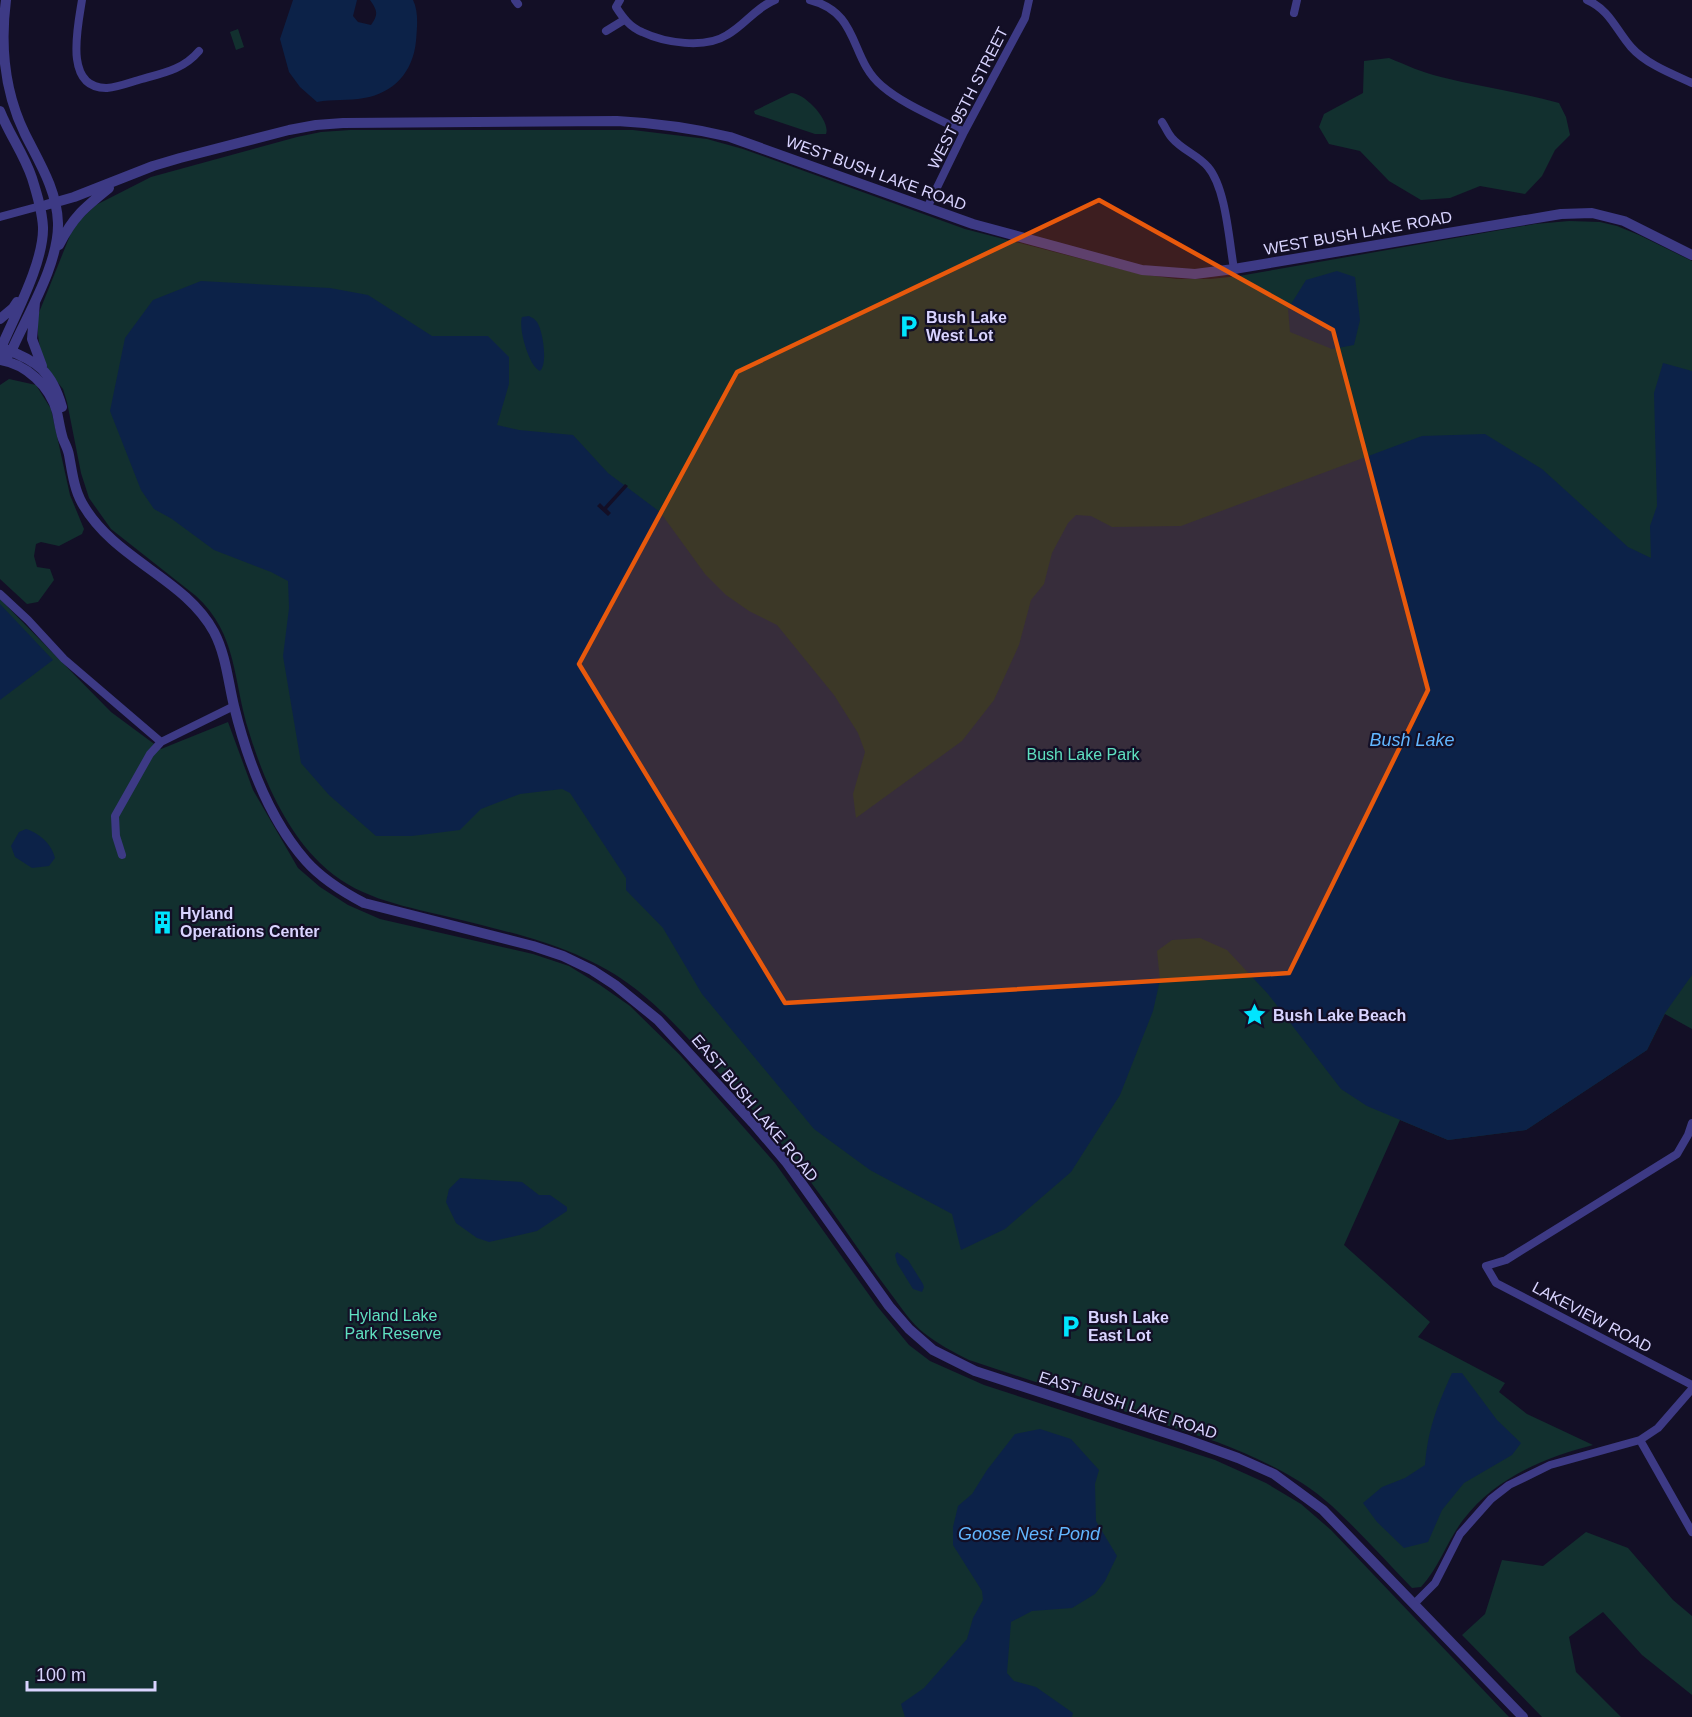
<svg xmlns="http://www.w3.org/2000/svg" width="1692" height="1717" font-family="Helvetica,sans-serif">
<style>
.green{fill:#12302f}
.water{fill:#0c2248}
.pier{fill:#130f26}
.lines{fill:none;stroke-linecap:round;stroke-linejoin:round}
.minor{stroke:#3d3a85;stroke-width:8}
.tertiary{stroke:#3d3a85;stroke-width:10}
.marked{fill:#e8590c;fill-opacity:0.2;stroke:#e8590c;stroke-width:4.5;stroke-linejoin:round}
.labels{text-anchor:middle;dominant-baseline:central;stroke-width:4.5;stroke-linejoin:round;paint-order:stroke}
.street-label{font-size:16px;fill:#d9d4ff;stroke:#130f26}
.poi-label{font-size:16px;font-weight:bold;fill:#d9d4ff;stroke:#130f26;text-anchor:start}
.park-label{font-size:16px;fill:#5fe0c0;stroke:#130f26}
.water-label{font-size:18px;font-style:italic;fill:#62b6ff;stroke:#130f26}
</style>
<rect width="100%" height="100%" fill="#130f26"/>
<path class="green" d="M 238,29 L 244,47 L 236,50 L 230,32 Z
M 1389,58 C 1406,65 1423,73 1441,77 C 1480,87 1520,92 1559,103 L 1566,117 L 1570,135 L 1555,150 L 1542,176 L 1525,194 L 1480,186 L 1450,198 L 1421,200 L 1389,181 L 1360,151 L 1329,144 L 1319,127 L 1324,114 L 1363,93 L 1364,61 Z
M 791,93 C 805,93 831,121 826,134 L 815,134 L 755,114 L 754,111 Z
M 350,130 L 633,130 L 707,139 L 743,149 L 965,229 L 1140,274 L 1177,279 L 1210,279 L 1239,276 L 1535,224 L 1569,221 L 1600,222 L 1617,226 L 1639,235 L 1692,261 L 1692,1029 L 1665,1014 L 1647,1050 L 1526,1130 L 1448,1140 L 1400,1120 L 1344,1245 L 1430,1322 L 1418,1337 L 1505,1383 L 1499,1392 L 1527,1414 L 1593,1445 C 1543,1458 1495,1478 1463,1520 C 1447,1541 1440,1566 1421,1587 L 1412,1588 C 1386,1561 1360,1532 1332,1506 C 1299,1476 1258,1458 1217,1442 L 969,1360 C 953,1352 938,1344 924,1333 C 911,1323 901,1307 891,1294 C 862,1256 836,1215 807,1177 C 784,1144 756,1114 729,1084 C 700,1051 671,1017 637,990 C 581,946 512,933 445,916 C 399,905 354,897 320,863 C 285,829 263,778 249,732 C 233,682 238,634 196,596 L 111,529 L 89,498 L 81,473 L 67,402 L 63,389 L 50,373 L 41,355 L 38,335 L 38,315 L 71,233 L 80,220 L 96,205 L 151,177 L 297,137 L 321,132 Z
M 9,379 L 36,385 L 51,409 L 70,495 L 84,529 L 82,534 L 59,546 L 41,542 L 36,544 L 34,556 L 37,567 L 50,569 L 54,580 L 38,602 L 27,604 L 0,579 L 0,385 Z
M 0,599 L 111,712 L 161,749 L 228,722 L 253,790 L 298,868 L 320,887 L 348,905 L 380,919 L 533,954 L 569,966 L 600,985 L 630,1006 L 680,1055 L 775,1163 L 877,1306 L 909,1345 L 930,1361 L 984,1385 L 1215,1460 L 1266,1483 L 1301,1504 L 1331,1530 L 1509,1717 L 0,1717 Z
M 1586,1532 L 1628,1548 L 1673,1600 L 1692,1616 L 1692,1695 L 1642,1655 L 1603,1612 L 1569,1637 L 1576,1672 L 1621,1717 L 1542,1717 L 1462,1635 L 1485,1614 L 1502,1560 L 1543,1566 Z"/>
<path class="water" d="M 293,0 L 357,0 L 353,16 L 358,22 L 371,25 C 379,14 377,10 370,0 L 413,0 C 419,12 417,28 416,41 C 413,72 394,93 364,98 C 348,101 333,99 317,102 L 300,87 L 289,72 L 280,39 Z
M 1337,271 L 1355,277 L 1360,320 L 1354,345 L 1332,349 L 1290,332 L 1288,309 L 1306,280 Z
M 201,281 L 330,288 L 368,295 L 432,336 L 488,336 L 509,357 L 509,384 L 497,425 L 519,430 L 573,435 L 608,473 L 660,512 L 705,574 L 726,595 L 749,611 L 777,625 L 834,695 L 858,733 L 865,752 L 853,794 L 856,818 L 962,741 L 994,700 L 1019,645 L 1031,600 L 1044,584 L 1052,553 L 1068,523 L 1076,515 L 1091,516 L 1112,527 L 1181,526 L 1422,436 L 1485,434 L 1542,469 L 1628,547 L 1651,558 L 1650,526 L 1657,506 L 1654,393 L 1663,363 L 1692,371 L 1692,975 L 1665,1013 L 1647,1050 L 1526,1130 L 1448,1140 L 1367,1106 L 1341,1089 L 1268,994 L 1227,950 L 1200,938 L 1172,940 L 1157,951 L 1160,980 L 1153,1011 L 1120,1095 L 1071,1172 L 1005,1229 L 961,1250 L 952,1214 L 870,1170 L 814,1129 L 702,994 L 663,928 L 626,890 L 626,878 L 570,793 L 562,789 L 520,794 L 481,809 L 460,830 L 412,836 L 376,836 L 329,795 L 301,763 L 283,656 L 289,608 L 288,581 L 271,572 L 214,550 L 172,519 L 154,509 L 141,490 L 110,411 L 125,338 L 153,300 Z
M 529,316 C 532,318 534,318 537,322 C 543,331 548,364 540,371 C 529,367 518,328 522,317 Z
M 0,604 L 53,660 L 0,700 Z
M 26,829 C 39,833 52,844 55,858 L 49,866 L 32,868 L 15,857 L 11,846 L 19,832 Z
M 460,1178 L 522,1182 L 539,1195 L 550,1195 L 567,1207 L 567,1211 L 537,1231 L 489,1242 L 477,1238 L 456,1223 L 446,1202 L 449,1189 Z
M 897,1252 L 908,1260 L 923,1284 L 924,1287 L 922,1292 L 913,1289 L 897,1263 L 895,1255 Z
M 1452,1373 L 1462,1373 L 1497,1420 L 1521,1443 L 1512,1455 L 1464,1483 L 1442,1510 L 1428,1542 L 1404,1548 L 1377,1522 L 1363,1503 L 1382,1487 L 1405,1478 L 1425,1465 C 1428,1429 1437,1406 1452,1373 Z
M 1040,1429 L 1071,1439 L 1099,1470 L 1095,1484 L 1096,1521 L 1117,1556 L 1105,1581 L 1095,1594 L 1072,1608 L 1032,1611 L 1011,1622 L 1007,1673 L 1014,1681 L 1036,1687 L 1073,1713 L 1072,1717 L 905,1717 L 901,1704 L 924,1688 L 967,1639 L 973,1618 L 983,1600 L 982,1591 L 953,1545 L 953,1527 L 958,1506 L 972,1494 L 987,1470 L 1015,1434 Z"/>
<path class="pier" d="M 625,484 L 628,486 L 607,509 L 611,513 L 608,516 L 597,506 L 600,503 L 604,507 Z"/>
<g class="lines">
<path class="minor" d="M 82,0 C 78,26 63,89 107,88 C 119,87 131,82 142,79 C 164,73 184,69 199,51
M 515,0 L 518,4
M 620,0 L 616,7 C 623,18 630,27 642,32 C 665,43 705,49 727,35 C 745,25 755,8 775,0
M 810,0 C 861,13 849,59 882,86 C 904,105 938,118 964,132
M 1587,0 C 1610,10 1616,30 1631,47 C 1646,64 1672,74 1692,83
M 1294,13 L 1297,0
M 606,31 L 624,20
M 1162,122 C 1166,128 1168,134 1172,138 C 1182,150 1198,155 1208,167 C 1226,188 1229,241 1234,269
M 927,208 L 964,132 L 1025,18 L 1029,0
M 0,217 L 44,205
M 0,594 L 28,620 L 64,659 L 161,742
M 122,855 L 116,836 L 115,816 L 150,754 L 161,742 L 234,706
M 1692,1123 L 1688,1135 L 1677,1154 L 1506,1260 L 1486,1266 L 1496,1283 L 1692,1385
M 1640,1440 L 1692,1532
M 1415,1603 L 1435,1583 L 1460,1534 L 1491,1499 L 1509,1485 L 1550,1465 L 1640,1440 L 1658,1428 L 1692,1389"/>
<path class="tertiary" d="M 0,111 C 9,134 24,154 32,178 C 37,194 42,210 43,227 C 44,262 15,315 1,348 L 3,360
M 46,205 L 74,197 L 153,166 L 180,158 L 289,130 L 316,125 L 343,123 L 617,121 C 656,123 692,128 730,137 L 973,224 L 1142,270 L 1195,274 L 1234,269 L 1561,214 L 1592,213 L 1624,221 L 1692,255
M 59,245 C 73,217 84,208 109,188
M 35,302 L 32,339 L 42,366
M 0,319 L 13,308 L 17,302
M 5,349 C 38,361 52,372 62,407
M 0,360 C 26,364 50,386 57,412 C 59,421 60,430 63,439 C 65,444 68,449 69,455 C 72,471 74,489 82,503 C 114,560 185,578 214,632 C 226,655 228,681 234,706 C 247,759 269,819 306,861 C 322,879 343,892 364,903 L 533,946 L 563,956 L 592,970 L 615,985 L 658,1020 L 753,1123 L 787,1163 L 889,1306 L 909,1329 L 933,1350 L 975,1371 L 1185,1439 L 1238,1458 L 1274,1474 L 1323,1510 L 1523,1717
M 3,360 L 11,352 C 27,315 59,264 58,223 C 57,190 39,162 25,134 C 4,91 0,47 6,0"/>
</g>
<path class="marked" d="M 1099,200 L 1333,330 L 1428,690 L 1289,973 L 785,1003 L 579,664 L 737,372 Z"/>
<defs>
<symbol id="parking-bare" viewBox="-9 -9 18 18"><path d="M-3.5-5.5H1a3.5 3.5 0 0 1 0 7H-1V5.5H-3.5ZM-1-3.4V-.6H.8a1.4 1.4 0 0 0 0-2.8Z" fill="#00e5ff" stroke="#130f26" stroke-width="2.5" paint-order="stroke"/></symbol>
<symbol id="building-bare" viewBox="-9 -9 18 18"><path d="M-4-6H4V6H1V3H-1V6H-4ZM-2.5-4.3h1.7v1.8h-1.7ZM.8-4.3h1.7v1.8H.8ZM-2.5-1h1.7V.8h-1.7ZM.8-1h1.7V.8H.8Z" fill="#00e5ff" stroke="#130f26" stroke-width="2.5" paint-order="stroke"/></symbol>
<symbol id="sight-bare" viewBox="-9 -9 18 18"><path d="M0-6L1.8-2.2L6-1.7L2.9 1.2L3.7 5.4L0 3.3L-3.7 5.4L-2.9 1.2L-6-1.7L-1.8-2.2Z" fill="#00e5ff" stroke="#130f26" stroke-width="2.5" paint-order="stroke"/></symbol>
</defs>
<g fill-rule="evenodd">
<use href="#parking-bare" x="892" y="310" width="33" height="33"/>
<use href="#building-bare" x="146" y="906" width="33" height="33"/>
<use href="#sight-bare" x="1238" y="998" width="33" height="33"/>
<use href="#parking-bare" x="1054" y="1310" width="33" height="33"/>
</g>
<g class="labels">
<g class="street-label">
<text transform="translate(968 98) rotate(-63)">WEST 95TH STREET</text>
<text transform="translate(876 173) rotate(20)">WEST BUSH LAKE ROAD</text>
<text transform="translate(1358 233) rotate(-10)">WEST BUSH LAKE ROAD</text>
<text transform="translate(755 1108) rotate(50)">EAST BUSH LAKE ROAD</text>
<text transform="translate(1592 1317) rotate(28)">LAKEVIEW ROAD</text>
<text transform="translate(1128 1405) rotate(18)">EAST BUSH LAKE ROAD</text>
</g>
<g class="poi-label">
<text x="926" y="317">Bush Lake<tspan x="926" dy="18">West Lot</tspan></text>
<text x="180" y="913">Hyland<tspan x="180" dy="18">Operations Center</tspan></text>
<text x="1273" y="1015">Bush Lake Beach</text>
<text x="1088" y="1317">Bush Lake<tspan x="1088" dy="18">East Lot</tspan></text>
</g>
<g class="park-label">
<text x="1083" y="754">Bush Lake Park</text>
<text x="393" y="1315">Hyland Lake<tspan x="393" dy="18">Park Reserve</tspan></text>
</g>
<g class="water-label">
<text x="1412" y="740">Bush Lake</text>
<text x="1029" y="1534">Goose Nest Pond</text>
</g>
</g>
<path d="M27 1681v9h128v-9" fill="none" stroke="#d9d4ff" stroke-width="3"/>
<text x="36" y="1681" font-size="18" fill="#d9d4ff" stroke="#130f26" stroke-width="4.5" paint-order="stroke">100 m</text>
</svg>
